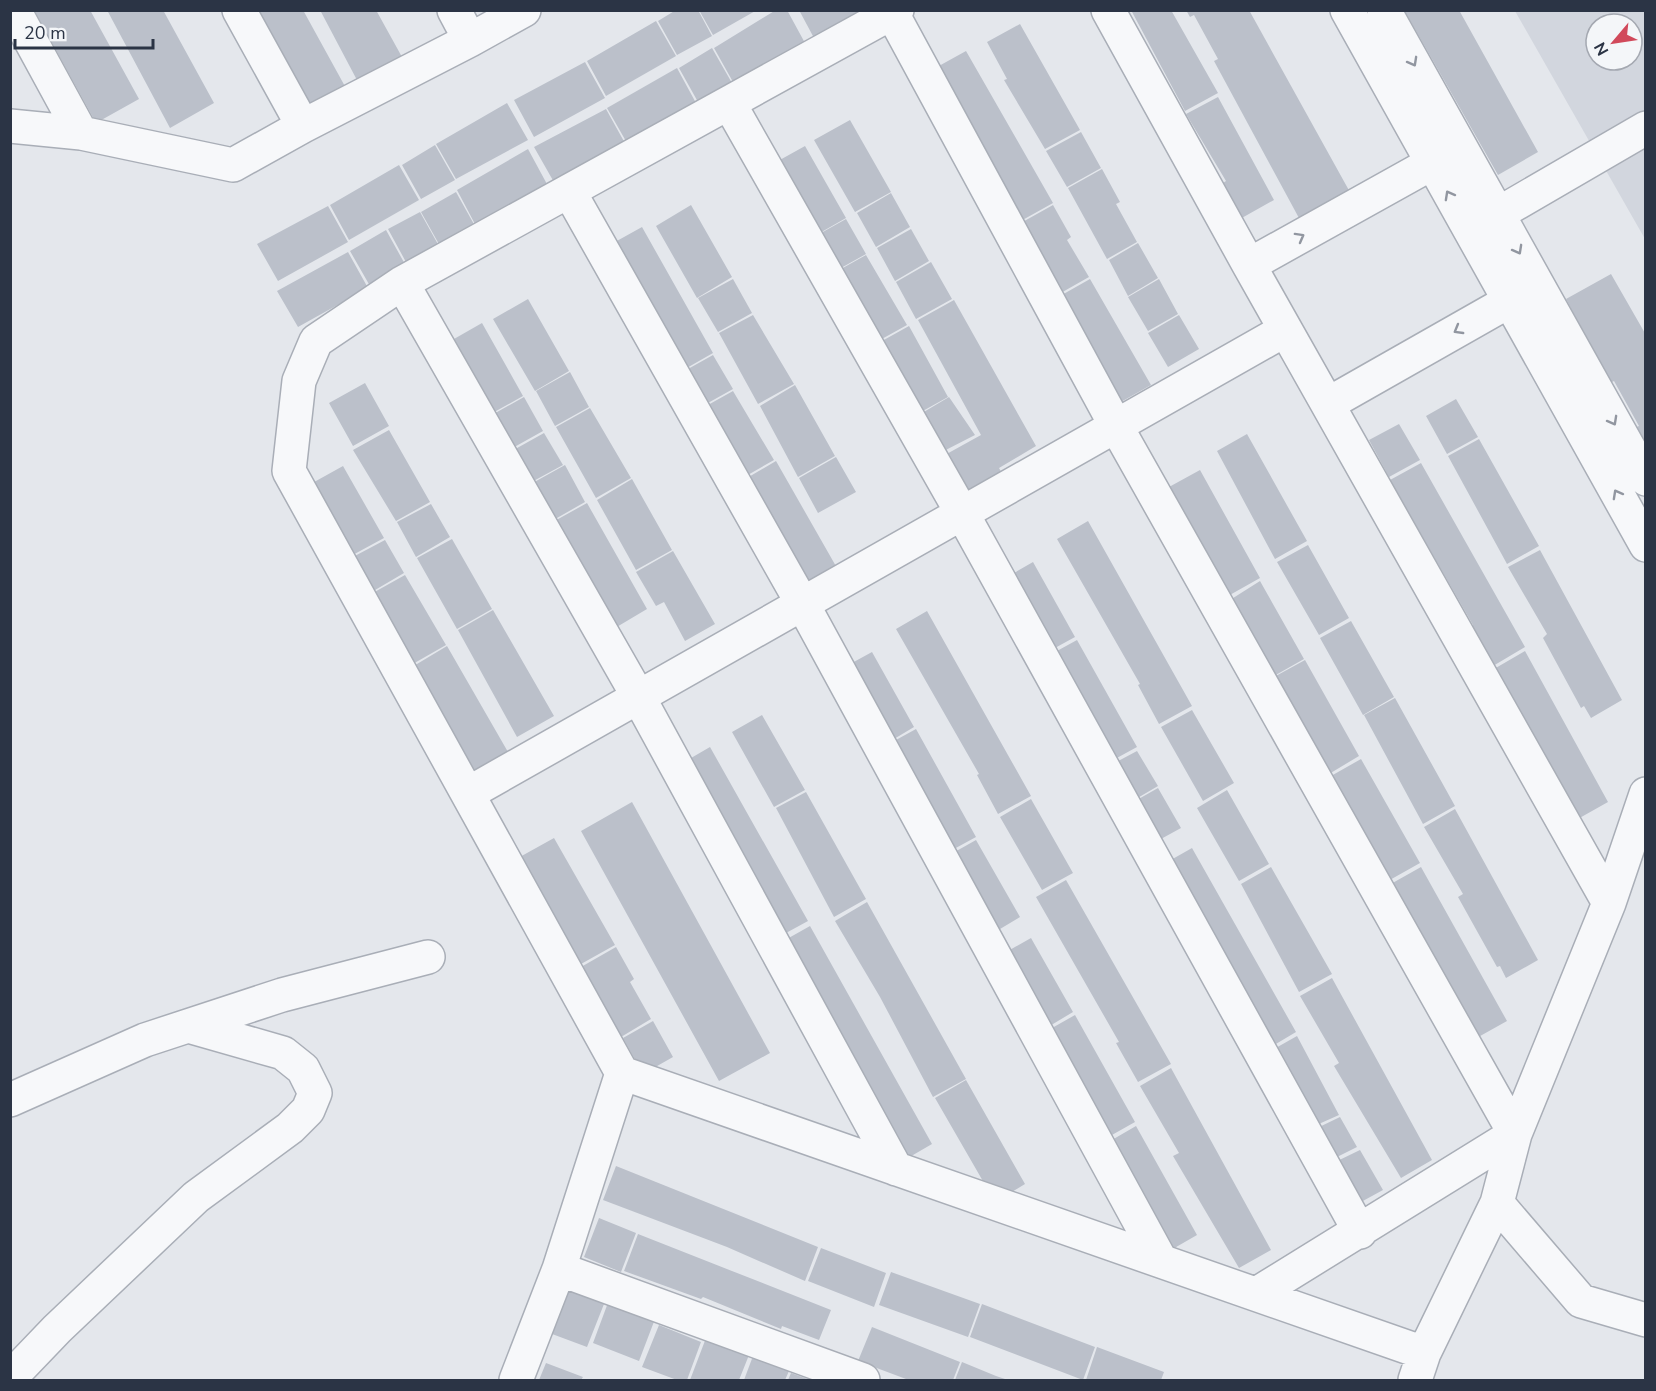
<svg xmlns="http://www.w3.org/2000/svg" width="1656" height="1391" font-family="'Nunito Sans',sans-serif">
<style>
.built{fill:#d2d6de;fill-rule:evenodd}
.building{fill:#bbc0ca}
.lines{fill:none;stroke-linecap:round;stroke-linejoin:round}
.minor-casing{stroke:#a9aeb7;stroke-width:36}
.minor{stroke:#f7f8fa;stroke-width:33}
.oneway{stroke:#9196a0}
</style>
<rect width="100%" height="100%" fill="#e4e7ec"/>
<path class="built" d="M 1515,11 L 1645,11 L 1645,239 ZM 1596,24 L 1632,24 L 1632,60 L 1596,60 Z"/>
<path class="building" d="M 34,10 L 90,10 L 139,99 L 96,123 Z
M 107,10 L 163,10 L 214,103 L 170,128 Z
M 246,10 L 303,10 L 347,90 L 303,114 Z
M 320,10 L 376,10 L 402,57 L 358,82 Z
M 676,10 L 698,10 L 712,36 L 677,55 L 658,21 Z
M 699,10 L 757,10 L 713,35 Z
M 776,10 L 787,10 L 805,43 L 733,82 L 714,48 Z
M 799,10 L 864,10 L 814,38 Z
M 1131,10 L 1171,10 L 1218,93 L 1185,111 Z
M 1186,10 L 1249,10 L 1356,203 L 1306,231 L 1214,61 L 1218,59 L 1194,15 L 1190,17 Z
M 1398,10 L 1459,10 L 1538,152 L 1498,175 L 1407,15 L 1402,18 Z
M 656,21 L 676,56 L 606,96 L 587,61 Z
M 1020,24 L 1080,130 L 1045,149 L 1004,80 L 1007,79 L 987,42 Z
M 712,48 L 732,83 L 698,102 L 679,68 Z
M 966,51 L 1053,203 L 1019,222 L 928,72 Z
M 585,62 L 605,98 L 534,137 L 514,100 Z
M 677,68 L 696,103 L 627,143 L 607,108 Z
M 1218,97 L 1274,200 L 1240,219 L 1220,185 L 1226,181 L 1186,114 Z
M 507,103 L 528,140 L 456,179 L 436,144 Z
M 606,109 L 626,145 L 555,184 L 534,147 Z
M 850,120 L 891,192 L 855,212 L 814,140 Z
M 1081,132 L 1101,168 L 1067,187 L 1046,151 Z
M 435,145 L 455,180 L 421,199 L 402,165 Z
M 805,146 L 846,218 L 811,238 L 769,166 Z
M 528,149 L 548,186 L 476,226 L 457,190 Z
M 399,165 L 419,200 L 349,240 L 330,205 Z
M 1102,169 L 1120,202 L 1116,204 L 1137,242 L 1107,259 L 1068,188 Z
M 456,192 L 475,226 L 440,246 L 421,212 Z
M 891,193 L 910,227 L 876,247 L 857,213 Z
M 691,205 L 732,277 L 697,298 L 656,226 Z
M 1053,205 L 1071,237 L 1067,240 L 1089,277 L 1059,294 L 1019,224 Z
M 328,206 L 348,242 L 278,281 L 257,244 Z
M 420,212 L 439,246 L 407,264 L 388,229 Z
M 846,219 L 866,254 L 832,273 L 812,238 Z
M 642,227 L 713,353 L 678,373 L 606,247 Z
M 911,229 L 929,261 L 895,281 L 877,248 Z
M 386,230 L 406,266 L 370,286 L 350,251 Z
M 1138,243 L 1158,278 L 1128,296 L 1109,260 Z
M 348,252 L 368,288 L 298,327 L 277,291 Z
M 866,255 L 907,325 L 871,345 L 832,274 Z
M 931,262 L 952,299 L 916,319 L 896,282 Z
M 1611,274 L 1646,335 L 1646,447 L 1634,428 L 1639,426 L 1614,381 L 1610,383 L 1566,299 Z
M 733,279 L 752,313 L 718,332 L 698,298 Z
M 1090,279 L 1151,385 L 1119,403 L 1060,296 Z
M 1159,279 L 1178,314 L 1148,331 L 1128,297 Z
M 528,299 L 569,371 L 535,391 L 493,319 Z
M 954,300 L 1036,446 L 999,468 L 1003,475 L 957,501 L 934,461 L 981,435 L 918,320 Z
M 753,315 L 794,384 L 758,404 L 719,333 Z
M 1179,315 L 1199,349 L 1168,367 L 1148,333 Z
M 482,323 L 523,396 L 489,415 L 447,343 Z
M 909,326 L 948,397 L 912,417 L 873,346 Z
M 713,355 L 733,389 L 699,408 L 679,374 Z
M 570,372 L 589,407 L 555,426 L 536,391 Z
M 365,383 L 389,426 L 353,446 L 329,403 Z
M 795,385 L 835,456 L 798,477 L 760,406 Z
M 733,391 L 774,460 L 739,480 L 699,410 Z
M 524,397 L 543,431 L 509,450 L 490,416 Z
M 949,397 L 975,435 L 936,455 L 912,419 Z
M 1456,399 L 1478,437 L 1447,454 L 1426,416 Z
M 590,408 L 631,478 L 596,498 L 556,427 Z
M 1399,424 L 1420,460 L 1389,477 L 1369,440 Z
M 389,430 L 430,502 L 396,521 L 353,450 Z
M 544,433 L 563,465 L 528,484 L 510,452 Z
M 1247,434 L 1307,541 L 1275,559 L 1217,451 Z
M 1479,439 L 1539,546 L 1507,564 L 1448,456 Z
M 836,457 L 856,492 L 818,513 L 799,478 Z
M 776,461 L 837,568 L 799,589 L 740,482 Z
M 1421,463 L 1525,647 L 1493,666 L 1470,627 L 1473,625 L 1390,480 Z
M 565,465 L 585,502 L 550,522 L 529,485 Z
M 343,466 L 384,538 L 349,557 L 307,486 Z
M 1200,470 L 1260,578 L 1228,596 L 1169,487 Z
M 632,479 L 672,550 L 636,570 L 597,500 Z
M 587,503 L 647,609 L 610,631 L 551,523 Z
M 431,504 L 450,537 L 416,557 L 397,522 Z
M 1088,521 L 1192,706 L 1159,724 L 1138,685 L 1140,684 L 1057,539 Z
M 452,539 L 492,609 L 457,629 L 417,558 Z
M 385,540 L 404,573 L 370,593 L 351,558 Z
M 1308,545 L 1349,618 L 1319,635 L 1277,562 Z
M 1540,550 L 1622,700 L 1591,718 L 1584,706 L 1581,708 L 1543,638 L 1547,634 L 1508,567 Z
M 673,551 L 715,624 L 685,641 L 664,602 L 656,606 L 636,572 Z
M 1033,562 L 1075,637 L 1044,654 L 1002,580 Z
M 405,575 L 446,645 L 411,665 L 371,594 Z
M 1260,581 L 1304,659 L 1274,676 L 1230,600 Z
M 493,610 L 554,716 L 517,737 L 458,630 Z
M 927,611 L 1031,796 L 998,814 L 977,775 L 979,774 L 896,629 Z
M 1351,621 L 1394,697 L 1363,715 L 1320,638 Z
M 1077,640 L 1137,747 L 1104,765 L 1046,657 Z
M 447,646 L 508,752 L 471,773 L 412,667 Z
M 1525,651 L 1608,802 L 1576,820 L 1494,669 Z
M 872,652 L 914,727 L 884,745 L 841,669 Z
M 1305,660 L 1359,756 L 1329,774 L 1274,677 Z
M 1395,698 L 1455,806 L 1423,824 L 1364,715 Z
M 1192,710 L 1234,783 L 1203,801 L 1161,727 Z
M 762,715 L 805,790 L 774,807 L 732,732 Z
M 916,729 L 976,837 L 943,855 L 885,746 Z
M 710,747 L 808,921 L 775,939 L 679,765 Z
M 1137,751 L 1158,786 L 1129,803 L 1107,767 Z
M 1361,759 L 1420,863 L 1388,881 L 1331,776 Z
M 1158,788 L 1181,828 L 1150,845 L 1128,805 Z
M 1227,790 L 1269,864 L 1239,881 L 1197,808 Z
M 806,792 L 866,899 L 834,917 L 776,808 Z
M 1031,799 L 1073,873 L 1042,890 L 1000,817 Z
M 632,802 L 770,1053 L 719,1081 L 581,831 Z
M 1455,809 L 1538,960 L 1506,978 L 1500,966 L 1497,967 L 1458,897 L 1463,894 L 1424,827 Z
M 554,838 L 615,945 L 581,964 L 518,858 Z
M 976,840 L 1020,917 L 990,935 L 944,858 Z
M 1192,848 L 1296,1032 L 1264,1051 L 1162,865 Z
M 1271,867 L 1332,974 L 1299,992 L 1241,884 Z
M 1421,867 L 1507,1021 L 1473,1040 L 1389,885 Z
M 1066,880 L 1171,1064 L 1138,1082 L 1116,1043 L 1119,1042 L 1036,897 Z
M 867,902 L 966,1079 L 933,1097 L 880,997 L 835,921 Z
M 810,926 L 932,1144 L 901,1162 L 778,944 Z
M 1031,938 L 1073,1012 L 1043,1030 L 1001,955 Z
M 616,947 L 634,979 L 630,982 L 651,1019 L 621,1037 L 581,967 Z
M 1332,978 L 1432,1160 L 1401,1178 L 1334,1066 L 1339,1063 L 1300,996 Z
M 1075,1015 L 1135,1122 L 1103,1140 L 1045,1032 Z
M 653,1021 L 673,1057 L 643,1074 L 623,1038 Z
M 1297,1036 L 1339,1115 L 1312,1127 L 1265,1054 Z
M 1171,1068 L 1271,1250 L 1239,1268 L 1173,1156 L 1179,1153 L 1140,1086 Z
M 966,1080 L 1025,1184 L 995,1202 L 935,1098 Z
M 1340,1117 L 1357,1147 L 1333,1159 L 1313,1130 Z
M 1136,1126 L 1197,1235 L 1164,1254 L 1105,1144 Z
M 1360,1150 L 1383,1190 L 1350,1208 L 1327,1166 Z
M 616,1166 L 818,1247 L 805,1281 L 727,1247 L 603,1200 Z
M 599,1218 L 636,1233 L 621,1272 L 584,1257 Z
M 638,1234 L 831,1310 L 819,1340 L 782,1326 L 781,1329 L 703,1297 L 701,1299 L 624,1271 Z
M 821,1248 L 886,1273 L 874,1307 L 808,1281 Z
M 891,1272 L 980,1304 L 968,1337 L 879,1305 Z
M 561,1287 L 604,1304 L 587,1347 L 544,1331 Z
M 609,1300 L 655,1319 L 639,1361 L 593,1343 Z
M 982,1304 L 1095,1347 L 1083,1380 L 970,1337 Z
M 659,1325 L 701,1342 L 687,1380 L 677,1380 L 642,1367 Z
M 872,1327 L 960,1362 L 953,1380 L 906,1379 L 858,1361 Z
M 706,1338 L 749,1355 L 739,1380 L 690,1380 Z
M 1097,1347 L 1164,1372 L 1161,1380 L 1086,1380 Z
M 753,1356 L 789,1371 L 785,1380 L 744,1380 Z
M 962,1362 L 996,1376 L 1008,1380 L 955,1380 Z
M 546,1363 L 583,1377 L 581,1380 L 539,1380 Z
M 791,1373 L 810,1380 L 788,1380 Z"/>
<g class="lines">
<defs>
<path id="minor" d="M 14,10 L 81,133
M 239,10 L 303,126
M 454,10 L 470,40 L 524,10
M 1108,10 L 1249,265 L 1609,903
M 1347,10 L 1646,545
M 1384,10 L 1646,479
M 892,13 L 1116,426 L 1515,1134 L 1258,1293
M 729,103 L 962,513 L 1360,1232
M 10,126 L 81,133 L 233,165 L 303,126 L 470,40
M 569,191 L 802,603 L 1161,1261
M 1479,225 L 1646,128
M 1249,265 L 1452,152
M 402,283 L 638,696 L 896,1169
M 1328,404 L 1527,291
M 469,793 L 1285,330
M 622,1073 L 1424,1353
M 10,1100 L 145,1040 L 282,995 L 428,957
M 1497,1203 L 1581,1301 L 1646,1320
M 559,1269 L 863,1380
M 10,1378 L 57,1329 L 196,1197 L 290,1128 L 308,1110 L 315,1093 L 303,1069 L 283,1053 L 188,1026
M 516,1380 L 559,1269 L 622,1073 L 289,471 L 299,381 L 316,341 L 402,283 L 897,10
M 1415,1380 L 1424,1353 L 1497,1203 L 1515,1134 L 1609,903 L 1646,794"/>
</defs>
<use href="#minor" class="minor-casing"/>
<use href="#minor" class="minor"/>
</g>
<defs><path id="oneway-chevron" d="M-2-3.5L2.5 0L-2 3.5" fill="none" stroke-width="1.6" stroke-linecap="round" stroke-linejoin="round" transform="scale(1.5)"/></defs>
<g class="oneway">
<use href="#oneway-chevron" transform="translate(1413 62) rotate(61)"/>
<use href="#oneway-chevron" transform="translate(1449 195) rotate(-119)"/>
<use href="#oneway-chevron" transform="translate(1300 237) rotate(-29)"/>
<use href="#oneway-chevron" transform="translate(1518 250) rotate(61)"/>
<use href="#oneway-chevron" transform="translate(1458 330) rotate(150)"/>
<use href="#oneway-chevron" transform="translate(1613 421) rotate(61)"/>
<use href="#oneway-chevron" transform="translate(1617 494) rotate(-119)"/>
</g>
<rect width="1656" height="1391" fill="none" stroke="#2b3445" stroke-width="24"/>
<g transform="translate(1614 42) rotate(241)"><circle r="28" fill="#f4f6f9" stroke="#a4a8b1" stroke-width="1.5"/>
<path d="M0-4.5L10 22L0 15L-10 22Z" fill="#d1495b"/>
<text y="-9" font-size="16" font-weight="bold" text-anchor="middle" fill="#2b3445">N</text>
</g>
<path d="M15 39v9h138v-9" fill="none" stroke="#2b3445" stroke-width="3"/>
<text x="24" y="39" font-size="18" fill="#2b3445" stroke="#f4f6f9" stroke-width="4.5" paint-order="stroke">20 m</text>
</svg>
